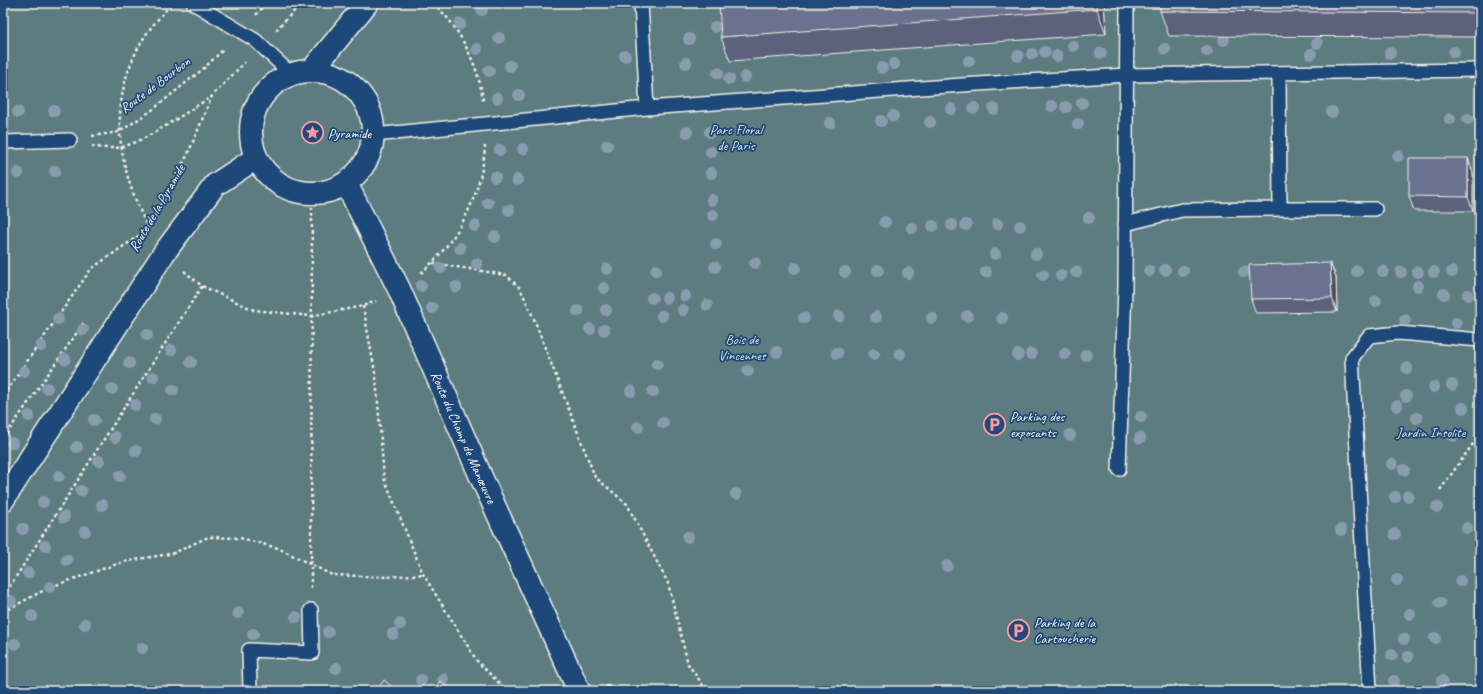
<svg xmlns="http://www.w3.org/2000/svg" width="1483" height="694" font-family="Caveat,sans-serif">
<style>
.green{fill:#5b7b80;stroke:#a8b6b4}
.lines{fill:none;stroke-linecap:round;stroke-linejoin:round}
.lane-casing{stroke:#f4f1e8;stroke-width:16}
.street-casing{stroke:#f4f1e8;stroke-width:25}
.secondary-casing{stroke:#f4f1e8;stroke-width:25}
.path{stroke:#f4f1e8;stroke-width:2.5;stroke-dasharray:3 3;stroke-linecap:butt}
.lane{stroke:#1f4a7a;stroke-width:13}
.street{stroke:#1f4a7a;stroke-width:22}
.secondary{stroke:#1f4a7a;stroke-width:22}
.tree{fill:#889cae}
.wall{fill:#5c627b;stroke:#f4f1e8}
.shaded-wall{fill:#4b5064;stroke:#f4f1e8}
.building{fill:#6b728f;stroke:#f4f1e8}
.labels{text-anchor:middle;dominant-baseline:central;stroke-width:3.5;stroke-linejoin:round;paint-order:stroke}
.street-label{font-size:14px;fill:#f4f1e8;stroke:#1f4a7a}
.park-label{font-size:14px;fill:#dddfd8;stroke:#1f4a7a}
.poi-label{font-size:14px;fill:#f4f1e8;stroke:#1f4a7a;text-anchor:start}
</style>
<rect width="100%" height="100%" fill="#1f4a7a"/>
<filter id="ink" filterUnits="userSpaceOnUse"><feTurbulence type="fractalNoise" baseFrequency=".025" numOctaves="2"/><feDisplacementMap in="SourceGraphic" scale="8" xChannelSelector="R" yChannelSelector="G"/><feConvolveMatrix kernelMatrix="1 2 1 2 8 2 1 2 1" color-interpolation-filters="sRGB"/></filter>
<g filter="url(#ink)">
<path class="green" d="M 3,3 L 1480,3 L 1480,691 L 3,691 Z"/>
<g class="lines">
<defs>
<path id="lane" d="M 193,3 L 255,40 L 291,74
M 641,3 L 647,108 L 962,85 L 1127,75 L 1480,70
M 1279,73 L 1280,209 L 1375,209
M 374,135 L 647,108
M 3,142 L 70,140
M 1125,224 L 1182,210 L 1280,209
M 1119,469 L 1125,286 L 1127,3
M 250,691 L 249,650 L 312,653 L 311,610
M 1370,691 L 1352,358 L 1369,336 L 1398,333 L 1480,340"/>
<g id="street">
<path id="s1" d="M 347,185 L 399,289 L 482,479 L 579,691"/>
</g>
<path id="secondary" d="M 313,69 L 367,3
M251 132a61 61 0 1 1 122 0a61 61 0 1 1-122 0Z
M 3,500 L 164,253 L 215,185 L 256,158"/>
</defs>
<use href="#lane" class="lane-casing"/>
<use href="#street" class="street-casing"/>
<use href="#secondary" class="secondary-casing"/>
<path class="path" d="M 434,3 C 439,9 445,15 450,21 C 467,44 480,73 483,101
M 256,15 L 266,3
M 276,30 L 302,3
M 92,136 L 119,132 L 151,111 L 203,69 L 224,49
M 92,146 C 101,148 113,149 122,147 C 152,138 184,113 211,97
M 154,217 L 188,154 L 212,96 L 245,62
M 148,229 C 142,214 134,198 129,181 C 113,131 117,78 147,33 C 154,23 163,14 170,5
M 433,263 L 506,275 L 520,288 L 534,319 L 595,477 L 627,504 L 668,583 L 688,664 L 707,691
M 184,271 L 202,286 L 254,310 L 311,316 L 363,306 L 376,301
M 421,273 C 458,241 482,195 485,146
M 363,306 L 376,378 L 384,478 L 423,574 L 477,661 L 507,691
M 3,396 L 91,269 L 144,232
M 3,439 L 85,321
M 1440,490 L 1480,434
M 311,588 L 312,194
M 3,597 L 202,286
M 3,612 L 50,587 L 123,562 L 174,553 L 208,537 L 240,538 L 278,548 L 332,575 L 387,577 L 423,574
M 607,685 L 610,691"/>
<use href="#lane" class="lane"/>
<use href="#street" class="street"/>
<use href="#secondary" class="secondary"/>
</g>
<g class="tree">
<circle cx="482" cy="10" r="6"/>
<circle cx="460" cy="24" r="6"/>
<circle cx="715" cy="27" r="6"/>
<circle cx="499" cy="38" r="6"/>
<circle cx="689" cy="39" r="6"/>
<circle cx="1224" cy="40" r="6"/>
<circle cx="1317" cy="43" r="6"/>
<circle cx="1073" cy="46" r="6"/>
<circle cx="477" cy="49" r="6"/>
<circle cx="1165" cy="49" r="6"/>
<circle cx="1207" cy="51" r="6"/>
<circle cx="1045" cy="52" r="6"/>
<circle cx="1454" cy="52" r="6"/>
<circle cx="1101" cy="53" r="6"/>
<circle cx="1390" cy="53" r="6"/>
<circle cx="1032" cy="54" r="6"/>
<circle cx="1311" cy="54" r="6"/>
<circle cx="625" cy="56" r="6"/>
<circle cx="1018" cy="56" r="6"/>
<circle cx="1057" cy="56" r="6"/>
<circle cx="969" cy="61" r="6"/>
<circle cx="686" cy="63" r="6"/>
<circle cx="894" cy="64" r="6"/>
<circle cx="510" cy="66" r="6"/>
<circle cx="882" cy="68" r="6"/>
<circle cx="489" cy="71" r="6"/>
<circle cx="718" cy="73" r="6"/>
<circle cx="745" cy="77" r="6"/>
<circle cx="729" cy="79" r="6"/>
<circle cx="519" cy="95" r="6"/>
<circle cx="497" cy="98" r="6"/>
<circle cx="1082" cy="103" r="6"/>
<circle cx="1052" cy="106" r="6"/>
<circle cx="1066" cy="107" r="6"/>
<circle cx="974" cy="108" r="6"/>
<circle cx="951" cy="109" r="6"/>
<circle cx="994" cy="109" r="6"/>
<circle cx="54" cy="111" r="6"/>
<circle cx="18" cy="112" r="6"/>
<circle cx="1332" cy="112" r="6"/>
<circle cx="893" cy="116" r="6"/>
<circle cx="1450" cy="119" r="6"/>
<circle cx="1468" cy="119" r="6"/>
<circle cx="881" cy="121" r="6"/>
<circle cx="930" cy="122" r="6"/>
<circle cx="830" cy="123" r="6"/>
<circle cx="1078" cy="124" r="6"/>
<circle cx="687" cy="132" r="6"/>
<circle cx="710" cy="132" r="6"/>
<circle cx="607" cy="145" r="6"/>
<circle cx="523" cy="149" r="6"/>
<circle cx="500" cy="150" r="6"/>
<circle cx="711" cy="152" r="6"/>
<circle cx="1398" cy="156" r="6"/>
<circle cx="55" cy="171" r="6"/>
<circle cx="18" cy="173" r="6"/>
<circle cx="711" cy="173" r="6"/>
<circle cx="495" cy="177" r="6"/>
<circle cx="517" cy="180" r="6"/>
<circle cx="712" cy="200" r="6"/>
<circle cx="488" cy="203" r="6"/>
<circle cx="509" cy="210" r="6"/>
<circle cx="713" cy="215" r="6"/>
<circle cx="1089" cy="218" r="6"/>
<circle cx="885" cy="222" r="6"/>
<circle cx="997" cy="224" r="6"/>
<circle cx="952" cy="225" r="6"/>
<circle cx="966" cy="225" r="6"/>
<circle cx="475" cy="226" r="6"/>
<circle cx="933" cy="226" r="6"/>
<circle cx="1020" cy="226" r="6"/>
<circle cx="912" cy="228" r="6"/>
<circle cx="495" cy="237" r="6"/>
<circle cx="716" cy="244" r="6"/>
<circle cx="460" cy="248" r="6"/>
<circle cx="995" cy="254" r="6"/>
<circle cx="1036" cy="254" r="6"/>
<circle cx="755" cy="263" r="6"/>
<circle cx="477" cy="264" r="6"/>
<circle cx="715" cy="267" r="6"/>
<circle cx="441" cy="268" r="6"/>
<circle cx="795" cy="268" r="6"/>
<circle cx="607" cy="269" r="6"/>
<circle cx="656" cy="270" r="6"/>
<circle cx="878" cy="270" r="6"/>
<circle cx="1165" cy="270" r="6"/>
<circle cx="1149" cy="271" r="6"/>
<circle cx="1183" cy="271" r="6"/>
<circle cx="1357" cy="271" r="6"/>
<circle cx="1383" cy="271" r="6"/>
<circle cx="845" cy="272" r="6"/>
<circle cx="986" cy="272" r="6"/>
<circle cx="1076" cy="272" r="6"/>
<circle cx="1244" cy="272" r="6"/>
<circle cx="1401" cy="272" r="6"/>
<circle cx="1418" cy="272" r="6"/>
<circle cx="1434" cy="272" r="6"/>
<circle cx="1452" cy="272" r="6"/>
<circle cx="908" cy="273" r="6"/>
<circle cx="1043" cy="275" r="6"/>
<circle cx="1061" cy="275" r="6"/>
<circle cx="421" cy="286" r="6"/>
<circle cx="1418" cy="286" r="6"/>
<circle cx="456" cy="287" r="6"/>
<circle cx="604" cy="288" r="6"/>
<circle cx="1444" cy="294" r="6"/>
<circle cx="1468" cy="295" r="6"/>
<circle cx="685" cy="296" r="6"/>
<circle cx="652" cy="298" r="6"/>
<circle cx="667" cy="298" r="6"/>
<circle cx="1376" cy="301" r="6"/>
<circle cx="707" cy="305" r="6"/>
<circle cx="432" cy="308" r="6"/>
<circle cx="606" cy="310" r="6"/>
<circle cx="683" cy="310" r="6"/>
<circle cx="578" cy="311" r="6"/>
<circle cx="662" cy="316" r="6"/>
<circle cx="839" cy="316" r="6"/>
<circle cx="967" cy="316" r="6"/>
<circle cx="876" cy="317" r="6"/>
<circle cx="804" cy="318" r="6"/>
<circle cx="932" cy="318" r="6"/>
<circle cx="1002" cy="318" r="6"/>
<circle cx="58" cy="319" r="6"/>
<circle cx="1405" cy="320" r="6"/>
<circle cx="1456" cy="323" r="6"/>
<circle cx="590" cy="329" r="6"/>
<circle cx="83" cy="330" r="6"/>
<circle cx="604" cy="330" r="6"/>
<circle cx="147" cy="335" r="6"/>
<circle cx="41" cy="346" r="6"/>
<circle cx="171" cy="350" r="6"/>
<circle cx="777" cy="352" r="6"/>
<circle cx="837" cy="353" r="6"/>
<circle cx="874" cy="354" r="6"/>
<circle cx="900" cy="354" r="6"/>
<circle cx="1031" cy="354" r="6"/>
<circle cx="1065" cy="354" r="6"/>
<circle cx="1018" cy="355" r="6"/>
<circle cx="1086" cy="355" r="6"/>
<circle cx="65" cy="359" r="6"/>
<circle cx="191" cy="362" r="6"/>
<circle cx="129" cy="363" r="6"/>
<circle cx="657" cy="364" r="6"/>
<circle cx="1407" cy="368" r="6"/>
<circle cx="24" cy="371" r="6"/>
<circle cx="748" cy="371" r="6"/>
<circle cx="153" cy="377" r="6"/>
<circle cx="1452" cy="385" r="6"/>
<circle cx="1434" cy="387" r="6"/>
<circle cx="47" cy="388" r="6"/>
<circle cx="112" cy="389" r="6"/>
<circle cx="173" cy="390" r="6"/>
<circle cx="631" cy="391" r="6"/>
<circle cx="653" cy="392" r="6"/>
<circle cx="1406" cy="396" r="6"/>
<circle cx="135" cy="405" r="6"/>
<circle cx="1397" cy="406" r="6"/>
<circle cx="1463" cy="408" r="6"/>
<circle cx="29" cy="416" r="6"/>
<circle cx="1141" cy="417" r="6"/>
<circle cx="1417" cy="418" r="6"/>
<circle cx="155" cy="419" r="6"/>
<circle cx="94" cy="420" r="6"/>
<circle cx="663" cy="423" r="6"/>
<circle cx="638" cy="427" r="6"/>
<circle cx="1070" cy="435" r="6"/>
<circle cx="1453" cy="436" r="6"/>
<circle cx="115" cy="437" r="6"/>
<circle cx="1140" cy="438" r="6"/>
<circle cx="12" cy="443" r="6"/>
<circle cx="77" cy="447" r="6"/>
<circle cx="136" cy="451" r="6"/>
<circle cx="99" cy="461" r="6"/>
<circle cx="1392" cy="464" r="6"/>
<circle cx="1404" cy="470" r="6"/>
<circle cx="59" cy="476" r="6"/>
<circle cx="120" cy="476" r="6"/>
<circle cx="81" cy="491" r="6"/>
<circle cx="736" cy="494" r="6"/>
<circle cx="1408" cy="496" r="6"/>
<circle cx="1395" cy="497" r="6"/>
<circle cx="43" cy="502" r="6"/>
<circle cx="102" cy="505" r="6"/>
<circle cx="1437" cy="507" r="6"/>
<circle cx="64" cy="517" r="6"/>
<circle cx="1467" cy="528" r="6"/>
<circle cx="23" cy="529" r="6"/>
<circle cx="1341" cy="530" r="6"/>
<circle cx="85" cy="531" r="6"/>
<circle cx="1395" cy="534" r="6"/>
<circle cx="688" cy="537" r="6"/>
<circle cx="45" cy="546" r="6"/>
<circle cx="67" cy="560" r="6"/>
<circle cx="947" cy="566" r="6"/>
<circle cx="28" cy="573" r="6"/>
<circle cx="1397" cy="580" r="6"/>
<circle cx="1460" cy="581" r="6"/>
<circle cx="50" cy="587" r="6"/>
<circle cx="11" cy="601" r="6"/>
<circle cx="1440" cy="603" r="6"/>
<circle cx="238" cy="613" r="6"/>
<circle cx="1410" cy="614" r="6"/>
<circle cx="32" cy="616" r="6"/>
<circle cx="296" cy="617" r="6"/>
<circle cx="85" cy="624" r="6"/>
<circle cx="400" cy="624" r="6"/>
<circle cx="328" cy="632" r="6"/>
<circle cx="253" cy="634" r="6"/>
<circle cx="393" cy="634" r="6"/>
<circle cx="1435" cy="638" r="6"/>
<circle cx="1404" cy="639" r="6"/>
<circle cx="15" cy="644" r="6"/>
<circle cx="142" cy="648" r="6"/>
<circle cx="1392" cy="655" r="6"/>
<circle cx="1408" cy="657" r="6"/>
<circle cx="336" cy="668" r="6"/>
<circle cx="443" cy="679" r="6"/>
<circle cx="421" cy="680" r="6"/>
<circle cx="1394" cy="681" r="6"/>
<circle cx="1442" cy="681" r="6"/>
</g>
<path class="wall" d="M 1104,3 L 1106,34 L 730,61 L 721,37 Z
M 1480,3 L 1480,37 L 1169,36 L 1160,11 Z
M 1468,158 L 1473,173 L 1473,211 L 1414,211 L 1409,196 Z
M 1330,263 L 1336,277 L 1337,312 L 1256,313 L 1251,299 Z"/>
<path class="shaded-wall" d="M 1097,3 L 1104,3 L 1106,34 L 1097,9 Z
M 1468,158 L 1473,173 L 1473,211 L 1468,197 Z
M 1330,263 L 1336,277 L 1337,312 L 1332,298 Z"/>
<path class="building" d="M 719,3 L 1097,3 L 1097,9 L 721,37 Z
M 1160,3 L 1480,3 L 1480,13 L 1160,11 Z
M 1409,158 L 1468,158 L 1468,197 L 1409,196 Z
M 1330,263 L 1332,298 L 1251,299 L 1249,265 Z
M 384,680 L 397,691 L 376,691 Z
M 440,681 L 453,691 L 433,691 Z"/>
</g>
<defs>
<symbol id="sight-ring" viewBox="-11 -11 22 22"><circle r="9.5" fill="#1f4a7a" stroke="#ff9aa2" stroke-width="1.5"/><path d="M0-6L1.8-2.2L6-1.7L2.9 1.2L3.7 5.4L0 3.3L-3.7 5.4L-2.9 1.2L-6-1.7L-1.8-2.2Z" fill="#ff9aa2"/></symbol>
<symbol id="parking-ring" viewBox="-11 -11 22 22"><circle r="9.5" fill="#1f4a7a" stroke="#ff9aa2" stroke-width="1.5"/><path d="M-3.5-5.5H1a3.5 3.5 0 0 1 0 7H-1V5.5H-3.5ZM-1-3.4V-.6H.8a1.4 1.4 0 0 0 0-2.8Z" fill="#ff9aa2"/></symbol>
</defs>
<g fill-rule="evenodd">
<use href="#sight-ring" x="300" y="120" width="25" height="25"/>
<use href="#parking-ring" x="982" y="412" width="25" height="25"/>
<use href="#parking-ring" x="1006" y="618" width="25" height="25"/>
</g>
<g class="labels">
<g class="street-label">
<text transform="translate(155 85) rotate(-37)">Route de Bourbon</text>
<text transform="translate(157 208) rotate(-60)">Route de la Pyramide</text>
<text stroke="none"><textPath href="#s1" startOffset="278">Route du Champ de Manœuvre</textPath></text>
</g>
<g class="park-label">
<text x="736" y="129">Parc Floral<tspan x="736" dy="16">de Paris</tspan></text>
<text x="742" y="339">Bois de<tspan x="742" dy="16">Vincennes</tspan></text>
<text x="1431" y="432">Jardin Insolite</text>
</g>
<g class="poi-label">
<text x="328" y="133">Pyramide</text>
<text x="1010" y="416">Parking des<tspan x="1010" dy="16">exposants</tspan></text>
<text x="1034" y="622">Parking de la<tspan x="1034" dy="16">Cartoucherie</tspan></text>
</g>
</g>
<rect width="1483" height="694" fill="none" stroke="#1f4a7a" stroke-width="16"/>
<rect x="8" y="8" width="1467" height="678" fill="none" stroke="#f4f1e8" stroke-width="1.5" filter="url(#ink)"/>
</svg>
